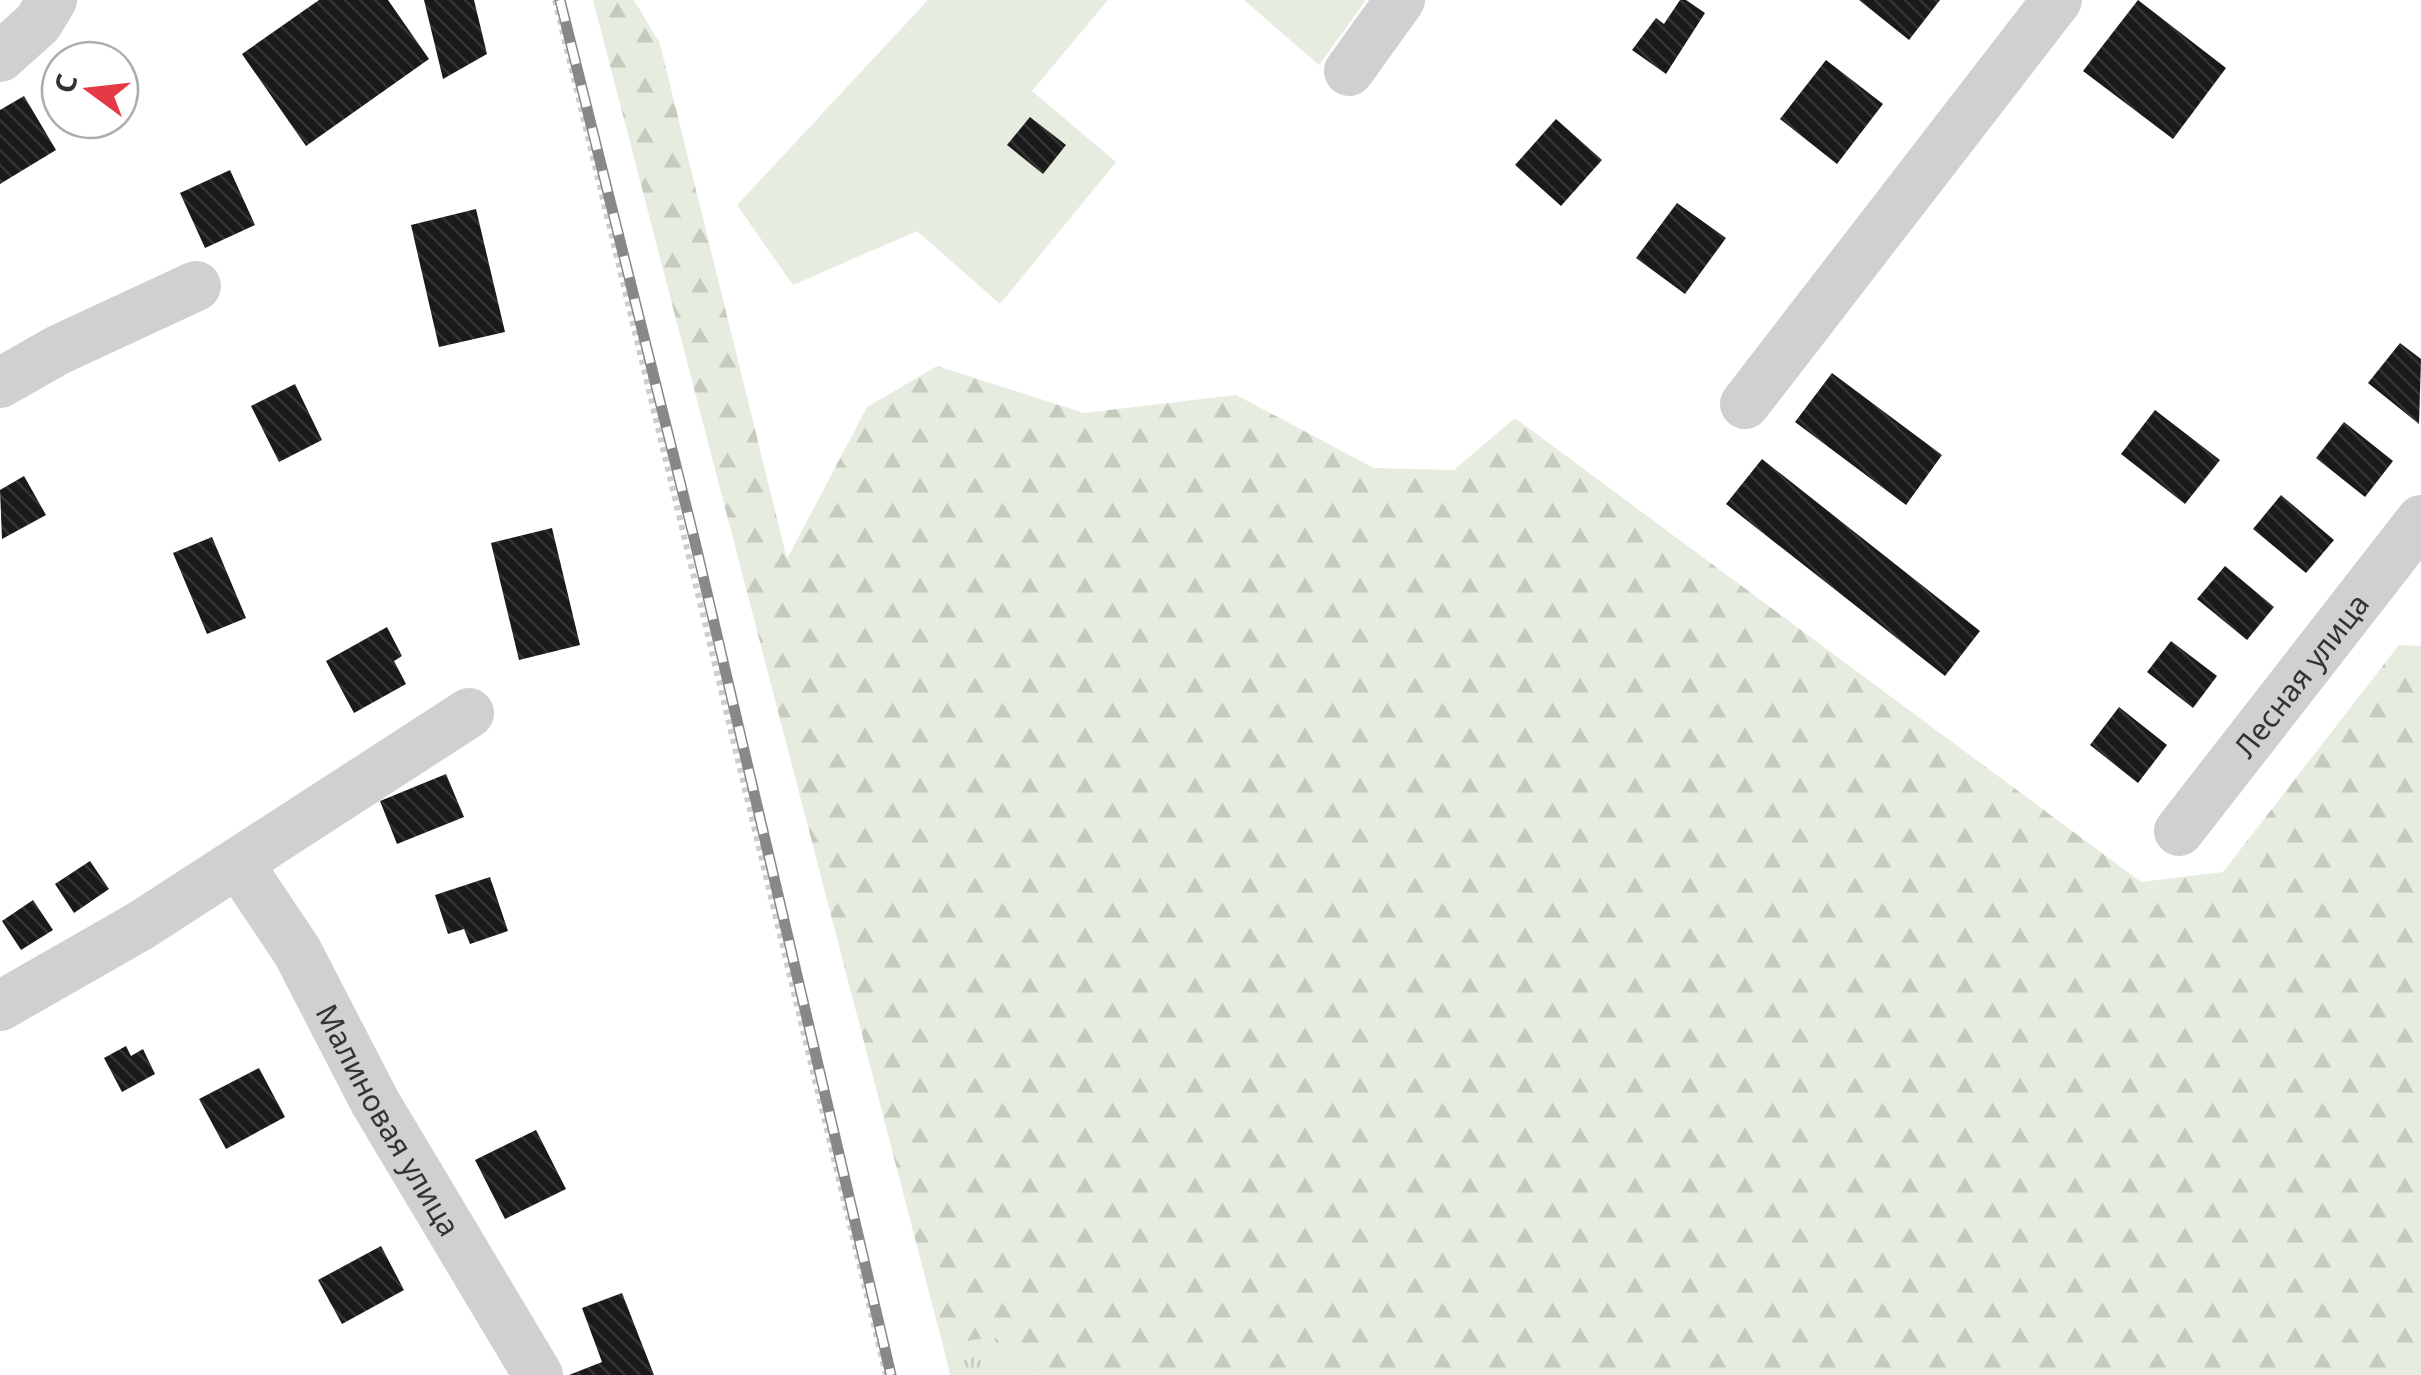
<svg xmlns="http://www.w3.org/2000/svg" width="2421" height="1375" font-family="'Noto Sans',sans-serif">
<style>
.grass{fill:url(#grass-tufts)}
.forest{fill:url(#forest-firs)}
.garden{fill:#e6ecdf}
.building{fill:url(#building-back-hatch)}
.lines{fill:none;stroke-linecap:round;stroke-linejoin:round}
.path{stroke:#cdcdcd;stroke-width:6;stroke-dasharray:5 5;stroke-linecap:butt}
.minor{stroke:#d0d0d0;stroke-width:50}
.rail-casing{stroke:#888;stroke-width:11}
.rail{stroke:#fff;stroke-width:8;stroke-dasharray:22;stroke-linecap:butt}
.labels{text-anchor:middle;dominant-baseline:central;stroke-width:10;stroke-linejoin:round;paint-order:stroke}
.street-label{font-size:30px;fill:#333;stroke:#fff}
</style>
<defs>
<pattern id="grass-tufts" width="24" height="20" patternUnits="userSpaceOnUse" patternTransform="scale(2.5)"><rect width="24" height="20" fill="#e6ecdf"/><path d="M3 7l-1-3M5 7V3M7 7l1-3M15 17l-1-3M17 17v-4M19 17l1-3" fill="none" stroke="#c6cbc0"/></pattern>
<pattern id="forest-firs" width="22" height="20" patternUnits="userSpaceOnUse" patternTransform="scale(2.5)"><rect width="22" height="20" fill="#e6ecdf"/><path d="M5 1l3.5 6h-7zM16 11l3.5 6h-7z" fill="#c6cbc0"/></pattern>
<pattern id="building-back-hatch" width="6" height="6" patternUnits="userSpaceOnUse" patternTransform="scale(2.5)"><rect width="6" height="6" fill="#1a1a1a"/><path d="M-1 5l2 2M0 0l6 6M5-1l2 2" fill="none" stroke="#333"/></pattern>
</defs>
<rect width="100%" height="100%" fill="#fff"/>
<path class="grass" d="M 994,1336 L 1034,1375 L 950,1375 L 943,1346 Z"/>
<path class="forest" d="M 593,0 L 634,0 L 660,44 L 787,559 L 867,407 L 937,366 L 1084,413 L 1236,395 L 1374,468 L 1454,470 L 1515,418 L 2141,882 L 2223,872 L 2399,645 L 2421,646 L 2421,1375 L 1034,1375 L 994,1336 L 943,1346 Z"/>
<path class="garden" d="M 928,0 L 1108,0 L 1032,91 L 1116,162 L 1000,304 L 917,231 L 793,285 L 737,205 Z
M 1244,0 L 1366,0 L 1319,65 Z"/>
<path class="building" d="M 319,0 L 388,0 L 429,59 L 306,146 L 242,54 Z
M 424,0 L 474,0 L 487,54 L 443,79 Z
M 1680,0 L 1686,0 L 1705,13 L 1666,74 L 1632,50 L 1656,18 L 1664,24 Z
M 1859,0 L 1940,0 L 1909,40 Z
M 2138,0 L 2226,68 L 2173,139 L 2083,71 Z
M 1826,60 L 1883,104 L 1837,164 L 1780,119 Z
M 24,96 L 56,150 L 0,184 L 0,110 Z
M 1030,117 L 1066,145 L 1043,174 L 1007,145 Z
M 1556,119 L 1602,160 L 1561,206 L 1515,165 Z
M 230,170 L 255,225 L 205,248 L 180,193 Z
M 1677,203 L 1726,238 L 1685,294 L 1636,258 Z
M 476,209 L 505,332 L 439,347 L 411,225 Z
M 2400,343 L 2421,359 L 2419,424 L 2368,383 Z
M 1832,373 L 1942,455 L 1906,505 L 1795,422 Z
M 295,384 L 322,440 L 279,462 L 251,406 Z
M 2155,410 L 2220,460 L 2185,504 L 2121,454 Z
M 2344,422 L 2393,461 L 2365,497 L 2316,458 Z
M 1762,459 L 1980,631 L 1945,676 L 1726,504 Z
M 24,476 L 46,515 L 2,539 L 0,490 Z
M 2281,495 L 2334,540 L 2306,573 L 2253,529 Z
M 552,528 L 580,645 L 519,660 L 491,543 Z
M 212,537 L 246,618 L 207,634 L 173,553 Z
M 2225,566 L 2274,607 L 2247,640 L 2197,599 Z
M 387,627 L 402,656 L 394,661 L 406,684 L 354,713 L 326,661 Z
M 2171,641 L 2217,676 L 2193,708 L 2147,672 Z
M 2119,707 L 2167,745 L 2138,783 L 2090,745 Z
M 446,774 L 464,817 L 397,844 L 380,801 Z
M 90,861 L 109,889 L 74,913 L 55,884 Z
M 490,877 L 508,931 L 470,944 L 464,929 L 448,934 L 435,895 Z
M 33,900 L 53,930 L 21,950 L 2,921 Z
M 126,1046 L 131,1056 L 143,1049 L 155,1074 L 122,1092 L 104,1058 Z
M 259,1068 L 285,1117 L 226,1149 L 199,1099 Z
M 536,1130 L 566,1189 L 505,1219 L 475,1160 Z
M 381,1246 L 404,1290 L 342,1324 L 318,1280 Z
M 622,1293 L 654,1375 L 569,1375 L 602,1362 L 582,1308 Z"/>
<g class="lines">
<path class="path" d="M 555,0 L 886,1375"/>
<g class="minor">
<path d="M 0,57 L 38,23 L 52,0"/>
<path d="M 1349,71 L 1400,0"/>
<path d="M 0,383 L 58,350 L 196,286"/>
<path d="M 1745,404 L 2057,0"/>
<path id="s1" d="M 2179,831 L 2421,520"/>
<path id="s2" d="M 238,863 L 297,951 L 375,1102 L 538,1375"/>
<path d="M 0,1006 L 140,926 L 469,713"/>
</g>
<defs>
<path id="rail" d="M 560,0 L 695,542 L 891,1375"/>
</defs>
<use href="#rail" class="rail-casing"/>
<use href="#rail" class="rail"/>
</g>
<g class="labels">
<g class="street-label">
<text stroke="none"><textPath href="#s1" startOffset="198">Лесная улица</textPath></text>
<text stroke="none"><textPath href="#s2" startOffset="298">Малиновая улица</textPath></text>
</g>
</g>
<g transform="translate(90 90) rotate(285)"><circle r="48" fill="#ffffff" stroke="#adadad" stroke-width="2.5"/>
<path d="M0-8L18 38L0 25L-18 38Z" fill="#e63946"/>
<text y="-15" font-size="28" font-weight="bold" text-anchor="middle" fill="#333333">С</text>
</g>
</svg>
